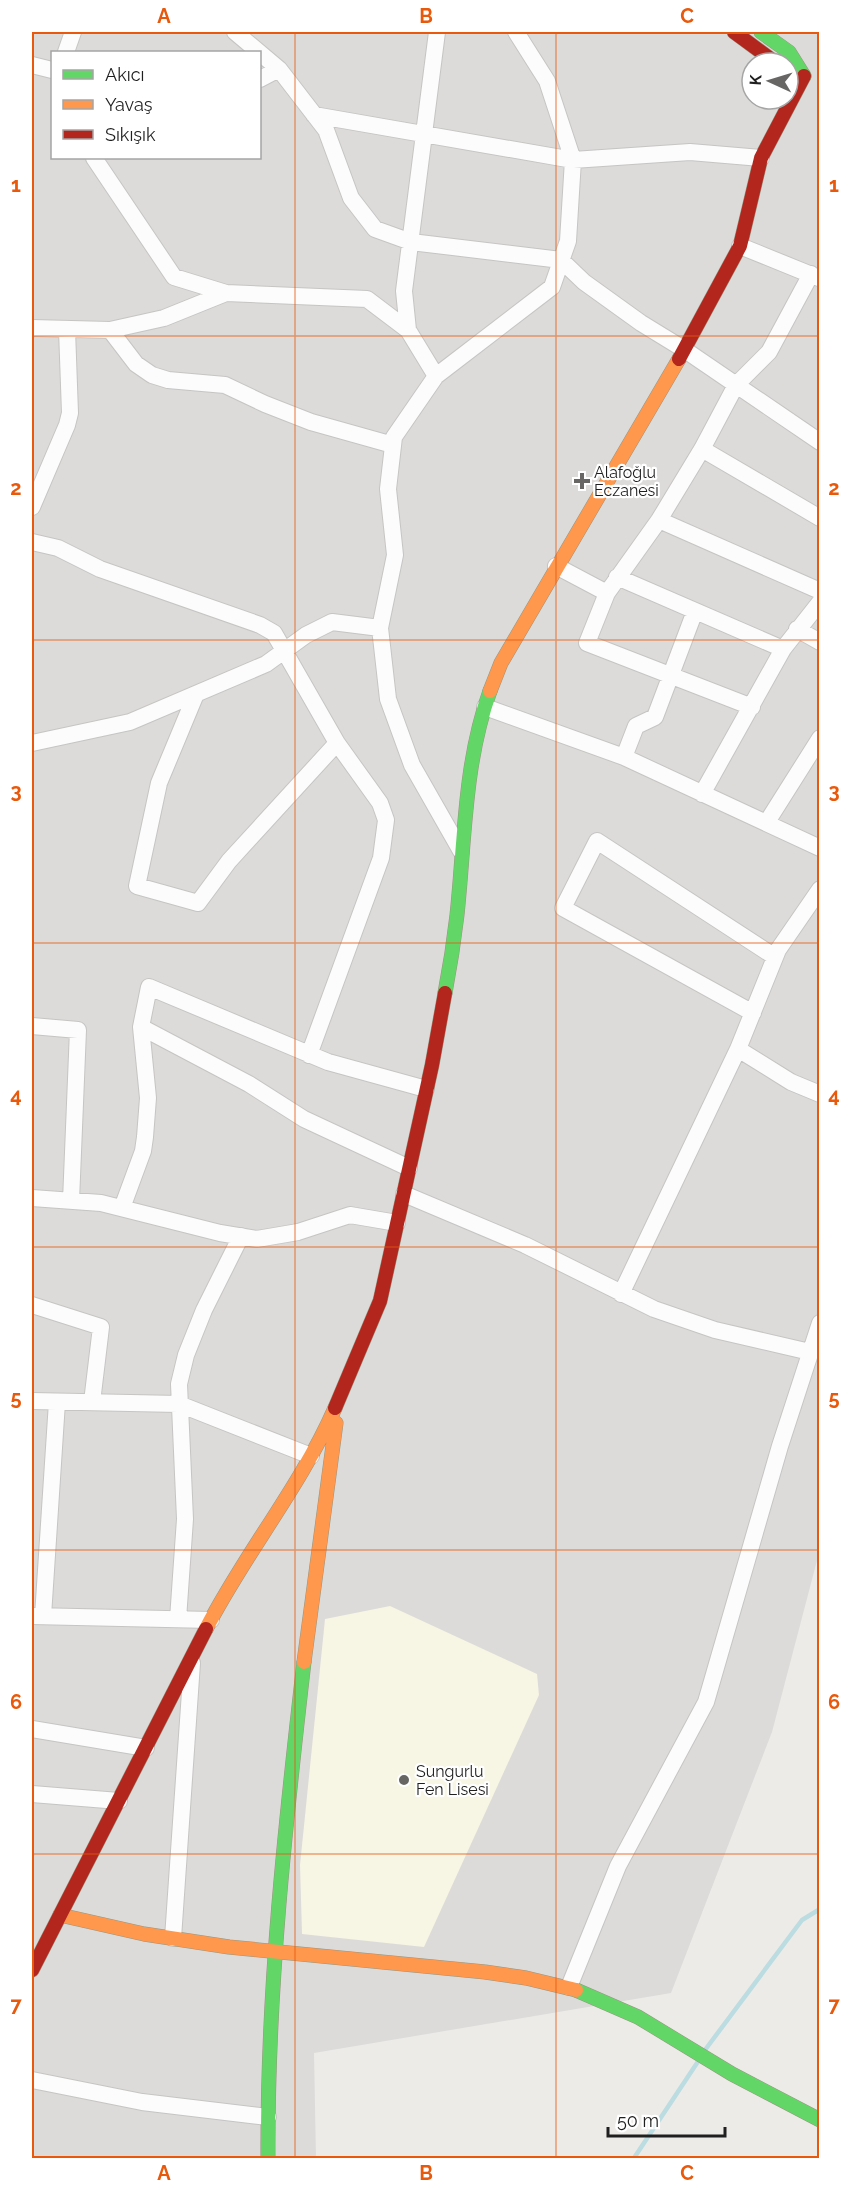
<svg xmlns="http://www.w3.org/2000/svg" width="851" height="2190" font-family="Raleway,sans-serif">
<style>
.residential{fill:#dcdbd9;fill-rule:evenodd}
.education{fill:#f7f5e3}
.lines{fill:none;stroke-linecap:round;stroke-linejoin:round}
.stream{stroke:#bbdce1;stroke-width:4.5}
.street-casing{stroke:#c6c5c4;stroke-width:18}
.fast-casing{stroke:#989780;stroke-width:15}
.slow-casing{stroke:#989780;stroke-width:15}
.jam-casing{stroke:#989780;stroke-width:15}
.street{stroke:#fcfcfc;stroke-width:16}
.fast{stroke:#63d668;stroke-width:14}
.slow{stroke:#ff974d;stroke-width:14}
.jam{stroke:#b3261e;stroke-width:14}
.grid{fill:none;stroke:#e8590c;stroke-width:1.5;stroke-opacity:0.55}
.poi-dot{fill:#676665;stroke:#fff;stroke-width:2}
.labels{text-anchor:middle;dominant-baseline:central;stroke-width:4.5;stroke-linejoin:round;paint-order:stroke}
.poi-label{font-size:16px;fill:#1f1f1f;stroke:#fff;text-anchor:start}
.neatline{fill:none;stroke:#e8590c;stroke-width:2}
.grid-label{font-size:20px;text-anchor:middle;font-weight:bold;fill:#e8590c}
</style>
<rect width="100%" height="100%" fill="#edebe8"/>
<path class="residential" d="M 32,32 L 819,32 L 820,1549 L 772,1732 L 671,1993 L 314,2053 L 316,2158 L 32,2158 ZM 52,52 L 260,52 L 260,158 L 52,158 ZM 752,63 L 788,63 L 788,99 L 752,99 Z"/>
<path class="education" d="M 390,1606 L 537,1674 L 539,1695 L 424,1947 L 302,1934 L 300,1865 L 325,1619 Z"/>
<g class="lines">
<path class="stream" d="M 705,2050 L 802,1920 L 820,1909
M 634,2158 L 699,2060"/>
<defs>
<path id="street" d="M 235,32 L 279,69 L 326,130 L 351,198 L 375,229 L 411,242 L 561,260 L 584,282 L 641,323 L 685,350 L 820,442
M 66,52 L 73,32
M 32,65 L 52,70
M 260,79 L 279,69
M 314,115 L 573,160 L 690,152 L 761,158
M 94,158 L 174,277 L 226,293 L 367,299 L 408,330
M 740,246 L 819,278
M 32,328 L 110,330 L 164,318 L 226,293
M 110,330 L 136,364 L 152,375 L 168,380 L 225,385 L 265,404 L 311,422 L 393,445
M 436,376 L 408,330 L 404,291 L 437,32
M 702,449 L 820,518
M 32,507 L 67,425 L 70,413 L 67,330
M 659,520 L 820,591
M 32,542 L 58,548 L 100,569 L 260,625 L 274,633 L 337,743 L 380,803 L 386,820 L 381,858 L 309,1055
M 556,566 L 607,593
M 617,577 L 783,649
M 797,629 L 820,642
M 196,694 L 159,783 L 137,886 L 198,903 L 229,861 L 337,743
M 485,707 L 624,757 L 820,848
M 752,707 L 587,643 L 607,593 L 659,520 L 702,449 L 736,385 L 769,352 L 811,274
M 32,743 L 130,722 L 266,664 L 306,635 L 332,622 L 380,628
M 624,757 L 636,726 L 655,717 L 695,611
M 702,794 L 783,649 L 820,602
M 767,822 L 820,738
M 461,851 L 412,765 L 388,699 L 380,628 L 395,555 L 388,489 L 394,437 L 436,376 L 552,287 L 568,241 L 573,160 L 547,81 L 516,32
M 820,889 L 778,950 L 738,1049 L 791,1082 L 820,1094
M 753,1013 L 563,908 L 597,841 L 775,957
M 32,1026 L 78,1030 L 71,1201
M 141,1027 L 249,1084 L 304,1119 L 409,1168
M 404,1194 L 525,1245 L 654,1309 L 715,1330 L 810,1352
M 32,1198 L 101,1203 L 220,1233 L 257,1239 L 298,1232 L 350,1215 L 397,1223
M 122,1208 L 143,1151 L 145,1137 L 148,1098 L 141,1027 L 149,987 L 328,1062 L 426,1089
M 621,1294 L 738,1049
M 32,1305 L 101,1327 L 92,1402
M 32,1401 L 179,1404 L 311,1456
M 32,1616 L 211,1620
M 43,1616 L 57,1402
M 178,1619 L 185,1519 L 179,1384 L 186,1355 L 204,1310 L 241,1236
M 32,1729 L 146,1748
M 32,1794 L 119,1801
M 173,1938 L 192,1663
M 569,1987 L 618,1866 L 706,1702 L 780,1446 L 820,1323
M 32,2080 L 142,2102 L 268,2117"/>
<path id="fast" d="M 761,32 L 789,52 L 804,76
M 445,993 C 450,967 454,941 457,915 C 465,839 464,763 490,691
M 576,1990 L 638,2017 L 732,2074 L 820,2120
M 268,2158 C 267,1992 285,1827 304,1662"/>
<path id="slow" d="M 490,691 L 501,663 L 679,359
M 206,1629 C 245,1553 301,1486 335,1408
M 304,1662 L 336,1423
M 60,1915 L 144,1934 L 229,1947 L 485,1972 L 526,1978 L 576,1990"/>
<path id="jam" d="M 734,32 L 776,63
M 679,359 L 740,246 L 761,158 L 804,76
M 335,1408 L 380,1301 L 432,1065 L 445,993
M 32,1970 L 206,1629"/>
</defs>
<use href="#street" class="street-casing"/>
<use href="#fast" class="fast-casing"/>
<use href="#slow" class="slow-casing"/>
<use href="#jam" class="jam-casing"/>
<use href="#street" class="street"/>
<use href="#fast" class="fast"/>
<use href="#slow" class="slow"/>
<use href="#jam" class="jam"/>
</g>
<path class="grid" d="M 295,32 L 295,2158M 556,32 L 556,2158M 32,336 L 820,336M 32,640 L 820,640M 32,943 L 820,943M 32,1247 L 820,1247M 32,1550 L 820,1550M 32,1854 L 820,1854"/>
<g class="poi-dot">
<path d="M579 472h6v6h6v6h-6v6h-6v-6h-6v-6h6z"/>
<circle cx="404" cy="1780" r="6"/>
</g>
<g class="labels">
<g class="poi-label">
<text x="594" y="472">Alafoğlu<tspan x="594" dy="18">Eczanesi</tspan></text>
<text x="416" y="1771">Sungurlu<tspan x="416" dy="18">Fen Lisesi</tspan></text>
</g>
</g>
<rect width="851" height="2190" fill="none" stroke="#ffffff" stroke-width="66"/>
<rect x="51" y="51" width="210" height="108" fill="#ffffff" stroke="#a5a5a5" stroke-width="1.5"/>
<rect x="63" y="70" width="30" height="9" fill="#63d668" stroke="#a5a5a5" stroke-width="1.5"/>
<text x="105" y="81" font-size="18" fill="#1f1f1f">Akıcı</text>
<rect x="63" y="100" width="30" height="9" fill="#ff974d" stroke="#a5a5a5" stroke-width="1.5"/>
<text x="105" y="111" font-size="18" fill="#1f1f1f">Yavaş</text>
<rect x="63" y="130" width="30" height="9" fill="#b3261e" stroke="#a5a5a5" stroke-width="1.5"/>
<text x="105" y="141" font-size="18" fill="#1f1f1f">Sıkışık</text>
<g transform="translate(770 81) rotate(274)"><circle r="28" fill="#ffffff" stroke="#a5a5a5" stroke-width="1.5"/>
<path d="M0-4.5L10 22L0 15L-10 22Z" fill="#676665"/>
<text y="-9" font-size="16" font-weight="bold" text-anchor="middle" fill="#1f1f1f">K</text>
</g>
<path d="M608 2127v9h117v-9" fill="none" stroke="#1f1f1f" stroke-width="3"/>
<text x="617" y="2127" font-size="18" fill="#1f1f1f" stroke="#ffffff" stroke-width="4.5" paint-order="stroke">50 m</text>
<rect x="33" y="33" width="785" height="2124" class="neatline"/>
<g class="grid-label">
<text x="164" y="23">A</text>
<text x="426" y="23">B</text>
<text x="687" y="23">C</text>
<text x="16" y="192">1</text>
<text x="834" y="192">1</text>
<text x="16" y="495">2</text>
<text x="834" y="495">2</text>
<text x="16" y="798">3</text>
<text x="834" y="798">3</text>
<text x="16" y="1102">4</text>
<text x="834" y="1102">4</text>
<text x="16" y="1405">5</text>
<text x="834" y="1405">5</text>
<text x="16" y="1709">6</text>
<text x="834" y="1709">6</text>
<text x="16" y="2012">7</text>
<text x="834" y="2012">7</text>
<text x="164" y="2180">A</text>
<text x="426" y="2180">B</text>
<text x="687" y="2180">C</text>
</g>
</svg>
